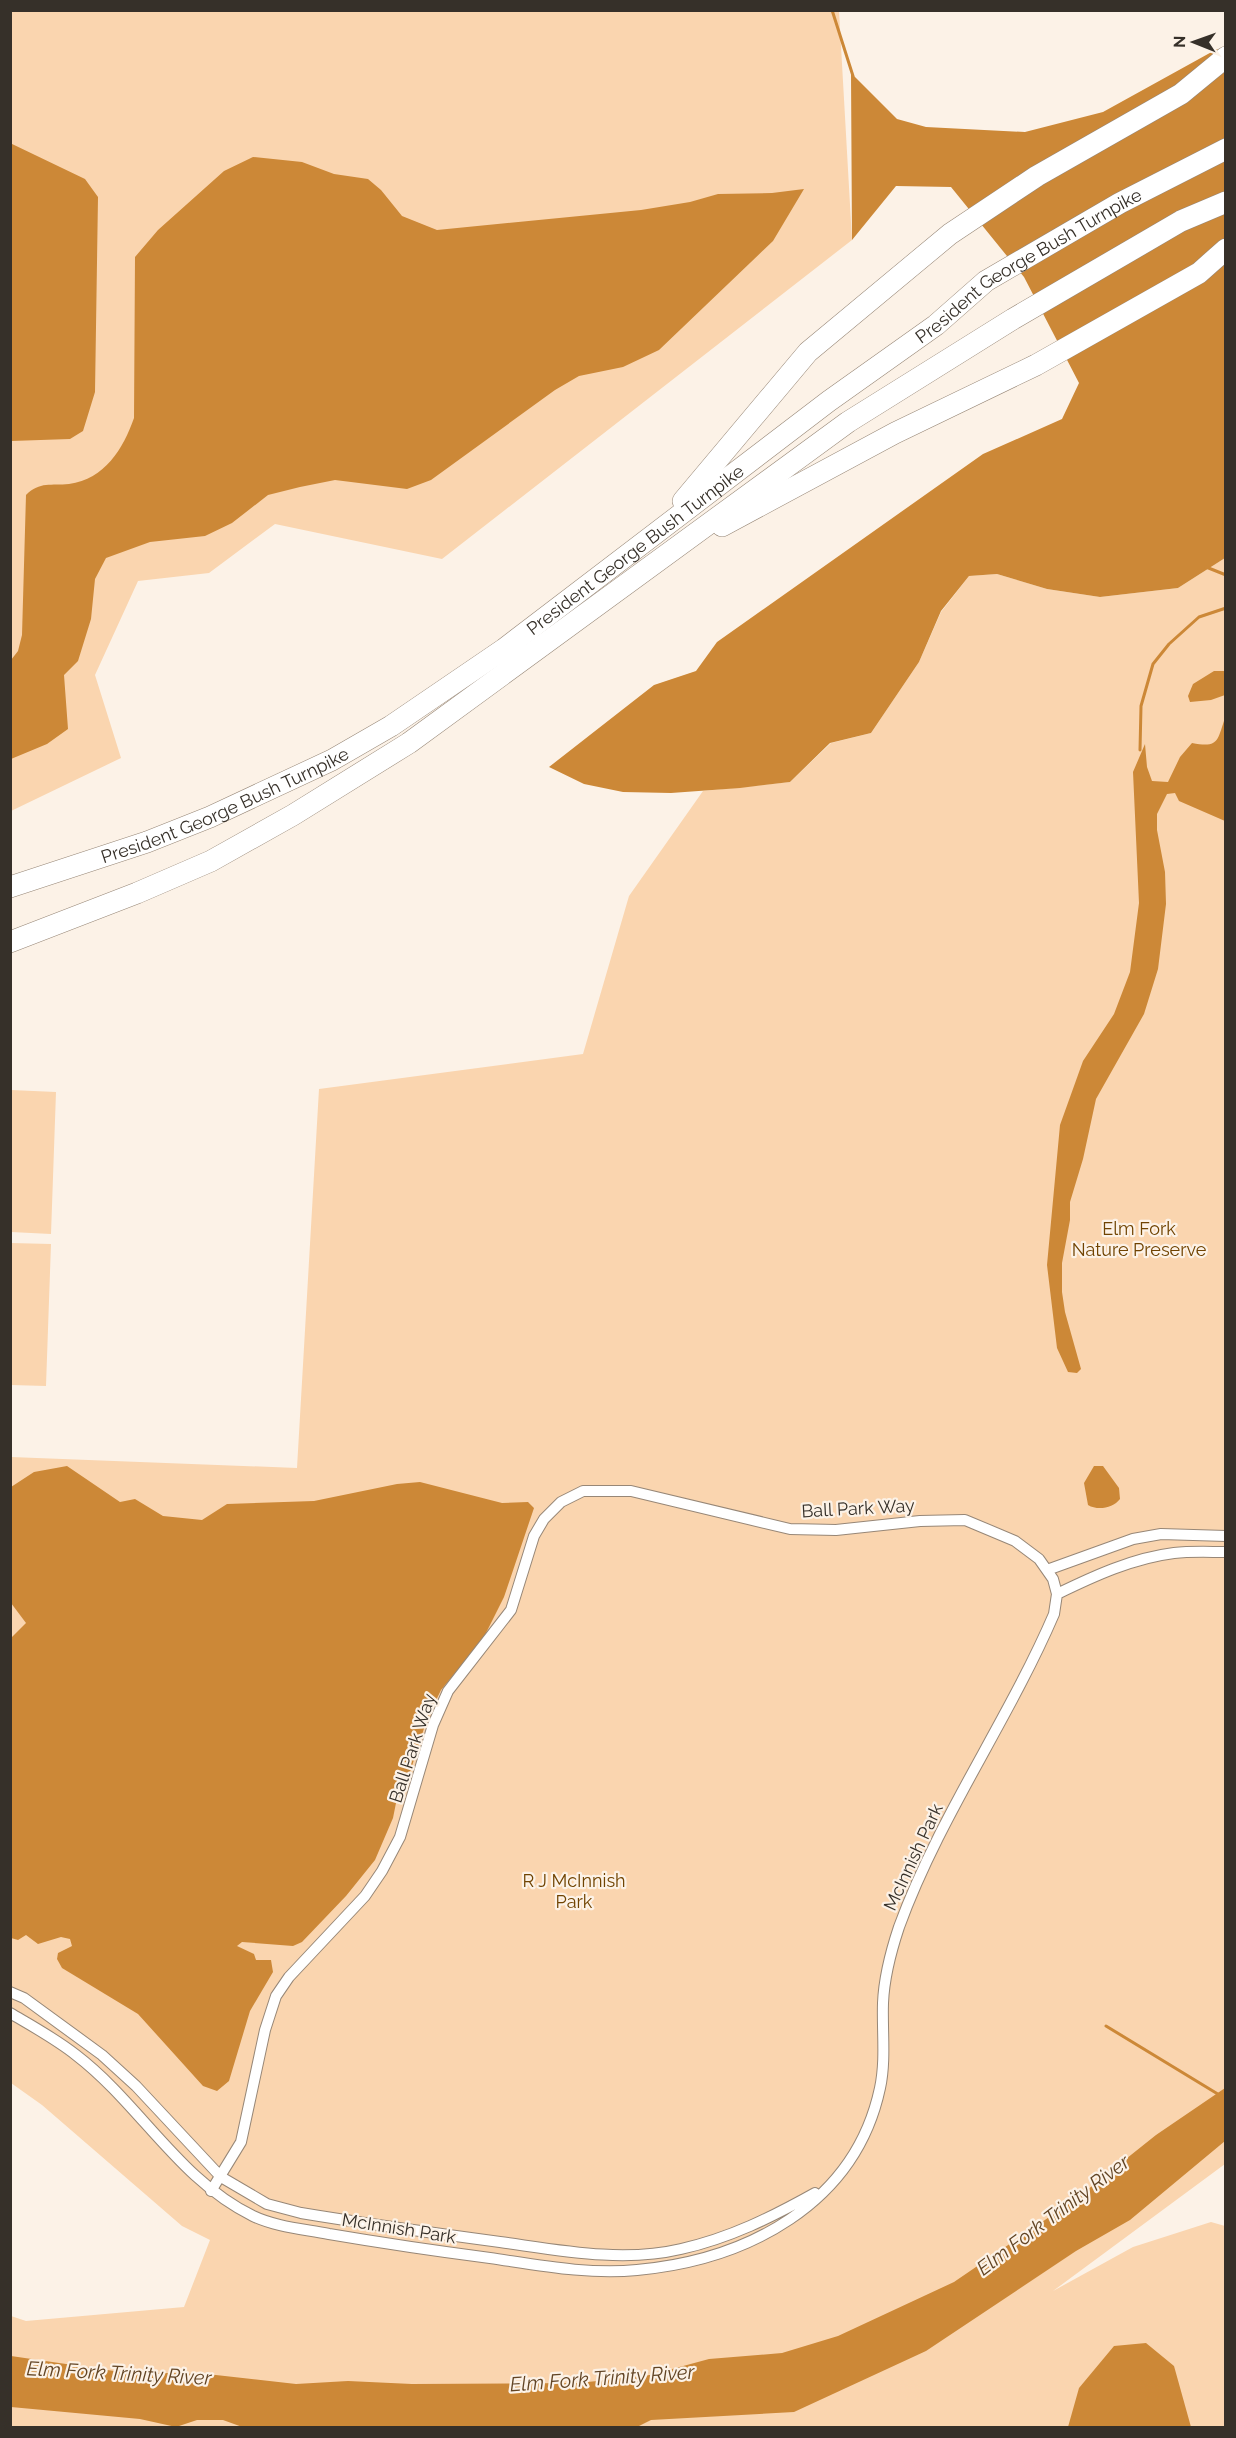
<svg xmlns="http://www.w3.org/2000/svg" width="1236" height="2438" font-family="Raleway,sans-serif">
<style>
.green{fill:#fad5af}
.water{fill:#cc8837}
.lines{fill:none;stroke-linecap:round;stroke-linejoin:round}
.stream{stroke:#cc8837;stroke-width:3}
.minor-casing{stroke:#978777;stroke-width:12}
.motorway-casing{stroke:#978777;stroke-width:22}
.minor{stroke:#fff;stroke-width:10}
.motorway{stroke:#fff;stroke-width:21}
.labels{text-anchor:middle;dominant-baseline:central;stroke-width:4.5;stroke-linejoin:round;paint-order:stroke}
.street-label{font-size:18px;fill:#363029;stroke:#fcf2e7}
.park-label{font-size:18px;fill:#704301;stroke:#fcf2e7}
.water-label{font-size:20px;font-style:italic;fill:#624424;stroke:#fcf2e7}
</style>
<rect width="100%" height="100%" fill="#fcf2e7"/>
<path class="green" d="M 11,11 L 839,11 L 852,240 L 442,559 L 275,524 L 209,573 L 138,581 L 95,675 L 121,758 L 11,811 Z
M 1225,558 L 1225,2164 L 1053,2291 L 1133,2247 L 1211,2222 L 1225,2226 L 1225,2427 L 11,2427 L 11,2316 L 26,2321 L 184,2307 L 210,2240 L 182,2226 L 42,2105 L 11,2083 L 11,1457 L 297,1468 L 319,1089 L 583,1054 L 629,896 L 703,791 L 790,782 L 831,743 L 871,733 L 919,662 L 941,612 L 969,576 L 997,574 L 1047,589 L 1100,597 L 1178,588 Z
M 11,1090 L 56,1092 L 51,1234 L 11,1232 Z
M 11,1243 L 51,1244 L 46,1386 L 11,1385 Z"/>
<path class="water" d="M 1217,49 L 1226,59 L 1225,558 L 1178,588 L 1100,597 L 1047,589 L 997,574 L 969,576 L 941,611 L 919,662 L 871,733 L 830,743 L 790,782 L 740,788 L 671,793 L 623,792 L 584,784 L 549,767 L 654,685 L 696,671 L 717,642 L 983,454 L 1062,419 L 1079,383 L 1024,277 L 951,187 L 896,186 L 852,240 L 851,73 L 897,119 L 926,127 L 1025,132 L 1103,112 Z
M 10,143 L 85,179 L 98,197 L 95,392 L 83,431 L 70,439 L 11,441 Z
M 253,157 L 302,162 L 334,174 L 368,179 L 381,190 L 402,216 L 437,230 L 641,210 L 690,202 L 718,194 L 772,193 L 804,189 L 773,241 L 659,350 L 623,367 L 579,376 L 555,390 L 431,480 L 407,489 L 335,480 L 300,487 L 268,495 L 232,523 L 205,536 L 150,542 L 106,558 L 95,579 L 91,619 L 78,661 L 64,675 L 68,729 L 47,744 L 11,759 L 11,660 L 18,651 L 22,635 L 26,495 C 40,481 51,486 69,484 C 105,479 123,449 134,418 L 135,257 L 158,230 L 224,171 Z
M 1214,671 L 1225,671 L 1225,695 L 1211,700 L 1190,702 L 1188,696 L 1193,684 Z
M 1225,718 L 1225,821 L 1179,801 L 1175,793 L 1167,794 L 1157,814 L 1157,830 L 1165,872 L 1166,904 L 1158,969 L 1144,1014 L 1096,1099 L 1083,1159 L 1070,1202 L 1070,1220 L 1062,1263 L 1062,1292 L 1065,1312 L 1081,1369 L 1077,1373 L 1068,1372 L 1057,1348 L 1047,1265 L 1060,1125 L 1083,1061 L 1114,1014 L 1130,972 L 1139,903 L 1133,772 L 1145,744 L 1147,767 L 1152,781 L 1168,782 L 1180,757 L 1192,743 C 1219,748 1217,741 1225,718 Z
M 67,1466 L 120,1502 L 135,1499 L 163,1516 L 202,1520 L 227,1504 L 314,1501 L 397,1484 L 420,1482 L 502,1503 L 528,1502 L 534,1508 L 504,1597 L 482,1641 L 441,1690 L 427,1719 L 405,1788 L 396,1803 L 393,1818 L 375,1860 L 346,1896 L 302,1942 L 293,1946 L 242,1942 L 237,1946 L 254,1954 L 256,1960 L 271,1960 L 273,1972 L 250,2011 L 229,2081 L 217,2091 L 203,2086 L 138,2014 L 62,1968 L 57,1959 L 58,1953 L 72,1946 L 70,1939 L 61,1937 L 38,1944 L 26,1935 L 18,1940 L 11,1938 L 10,1639 L 26,1623 L 11,1603 L 11,1487 L 34,1472 Z
M 1094,1466 L 1103,1466 L 1119,1488 L 1120,1499 C 1113,1508 1098,1511 1088,1505 L 1084,1483 Z
M 1225,2088 L 1225,2141 L 1130,2220 L 1076,2251 L 926,2351 L 794,2412 L 651,2420 L 635,2428 L 245,2428 L 223,2420 L 197,2420 L 176,2427 L 140,2419 L 11,2407 L 11,2356 L 121,2372 L 207,2374 L 296,2384 L 348,2381 L 412,2384 L 579,2383 L 650,2375 L 709,2359 L 782,2353 L 838,2336 L 954,2282 L 1077,2198 L 1156,2135 Z
M 1146,2343 L 1174,2366 L 1191,2427 L 1068,2427 L 1079,2388 L 1114,2346 Z"/>
<g class="lines">
<path class="stream" d="M 832,10 L 853,76
M 1206,567 L 1226,575
M 1140,750 L 1141,706 L 1153,664 L 1169,644 L 1199,617 L 1226,608
M 1106,2026 L 1226,2099"/>
<defs>
<path id="minor" d="M 1047,1570 L 1133,1539 L 1161,1534 L 1226,1536
M 1057,1594 C 1094,1576 1133,1558 1174,1553 C 1191,1551 1209,1552 1226,1552
M 10,1992 L 24,1998 L 102,2055 L 136,2086 L 221,2177 L 267,2204 L 301,2213 C 367,2224 433,2233 500,2242 C 558,2250 622,2263 681,2249 C 730,2238 772,2217 815,2193
M 10,2013 C 32,2026 56,2039 76,2055 C 140,2104 179,2180 253,2216 C 276,2227 304,2229 329,2234 C 382,2243 436,2251 490,2258 C 538,2265 589,2275 637,2270 C 746,2260 855,2205 880,2088 C 886,2060 882,2031 883,2003 C 884,1978 891,1951 899,1927 C 939,1817 1008,1721 1054,1614 L 1057,1594 L 1053,1579 L 1039,1559 L 1015,1541 L 965,1520 L 920,1521 L 836,1530 L 790,1529 L 631,1491 L 583,1491 L 561,1502 L 544,1519 L 534,1536 L 511,1610 L 448,1691 L 433,1725 L 400,1837 L 382,1871 L 365,1896 L 289,1977 L 276,1996 L 265,2030 L 241,2142 L 211,2191"/>
<g id="motorway">
<path d="M 683,501 L 808,352 L 950,234 L 1037,176 L 1181,94 L 1226,57"/>
<path d="M 722,526 L 895,433 L 1036,365 L 1199,273 L 1226,249"/>
<path id="s1" d="M 10,887 L 147,842 L 210,817 L 332,760 L 391,726 L 504,649 L 829,401 L 936,325 L 986,281 L 1120,203 L 1226,149"/>
<path d="M 10,942 L 137,893 L 211,861 L 293,815 L 409,743 L 848,422 L 1013,319 L 1181,221 L 1226,202"/>
</g>
</defs>
<use href="#minor" class="minor-casing"/>
<use href="#motorway" class="motorway-casing"/>
<use href="#minor" class="minor"/>
<use href="#motorway" class="motorway"/>
</g>
<g class="labels">
<g class="street-label">
<text stroke="none"><textPath href="#s1" startOffset="1202">President George Bush Turnpike</textPath></text>
<text stroke="none"><textPath href="#s1" startOffset="716">President George Bush Turnpike</textPath></text>
<text stroke="none"><textPath href="#s1" startOffset="230">President George Bush Turnpike</textPath></text>
<text transform="translate(858 1508) rotate(-3)">Ball Park Way</text>
<text transform="translate(412 1748) rotate(-72)">Ball Park Way</text>
<text transform="translate(913 1857) rotate(-65)">McInnish Park</text>
<text transform="translate(399 2228) rotate(9)">McInnish Park</text>
</g>
<g class="park-label">
<text x="1139" y="1228">Elm Fork<tspan x="1139" dy="21">Nature Preserve</tspan></text>
<text x="574" y="1880">R J McInnish<tspan x="574" dy="21">Park</tspan></text>
</g>
<g class="water-label">
<text transform="translate(1053 2215) rotate(-37)">Elm Fork Trinity River</text>
<text transform="translate(119 2373) rotate(3)">Elm Fork Trinity River</text>
<text transform="translate(602 2378) rotate(-4)">Elm Fork Trinity River</text>
</g>
</g>
<rect width="1236" height="2438" fill="none" stroke="#363029" stroke-width="24"/>
<g transform="translate(1194 42) rotate(271)" stroke="#fcf2e7" stroke-width="4.5" paint-order="stroke">
<path d="M0-4.5L10 22L0 15L-10 22Z" fill="#363029"/>
<text y="-9" font-size="16" font-weight="bold" text-anchor="middle" fill="#363029">N</text>
</g>
</svg>
